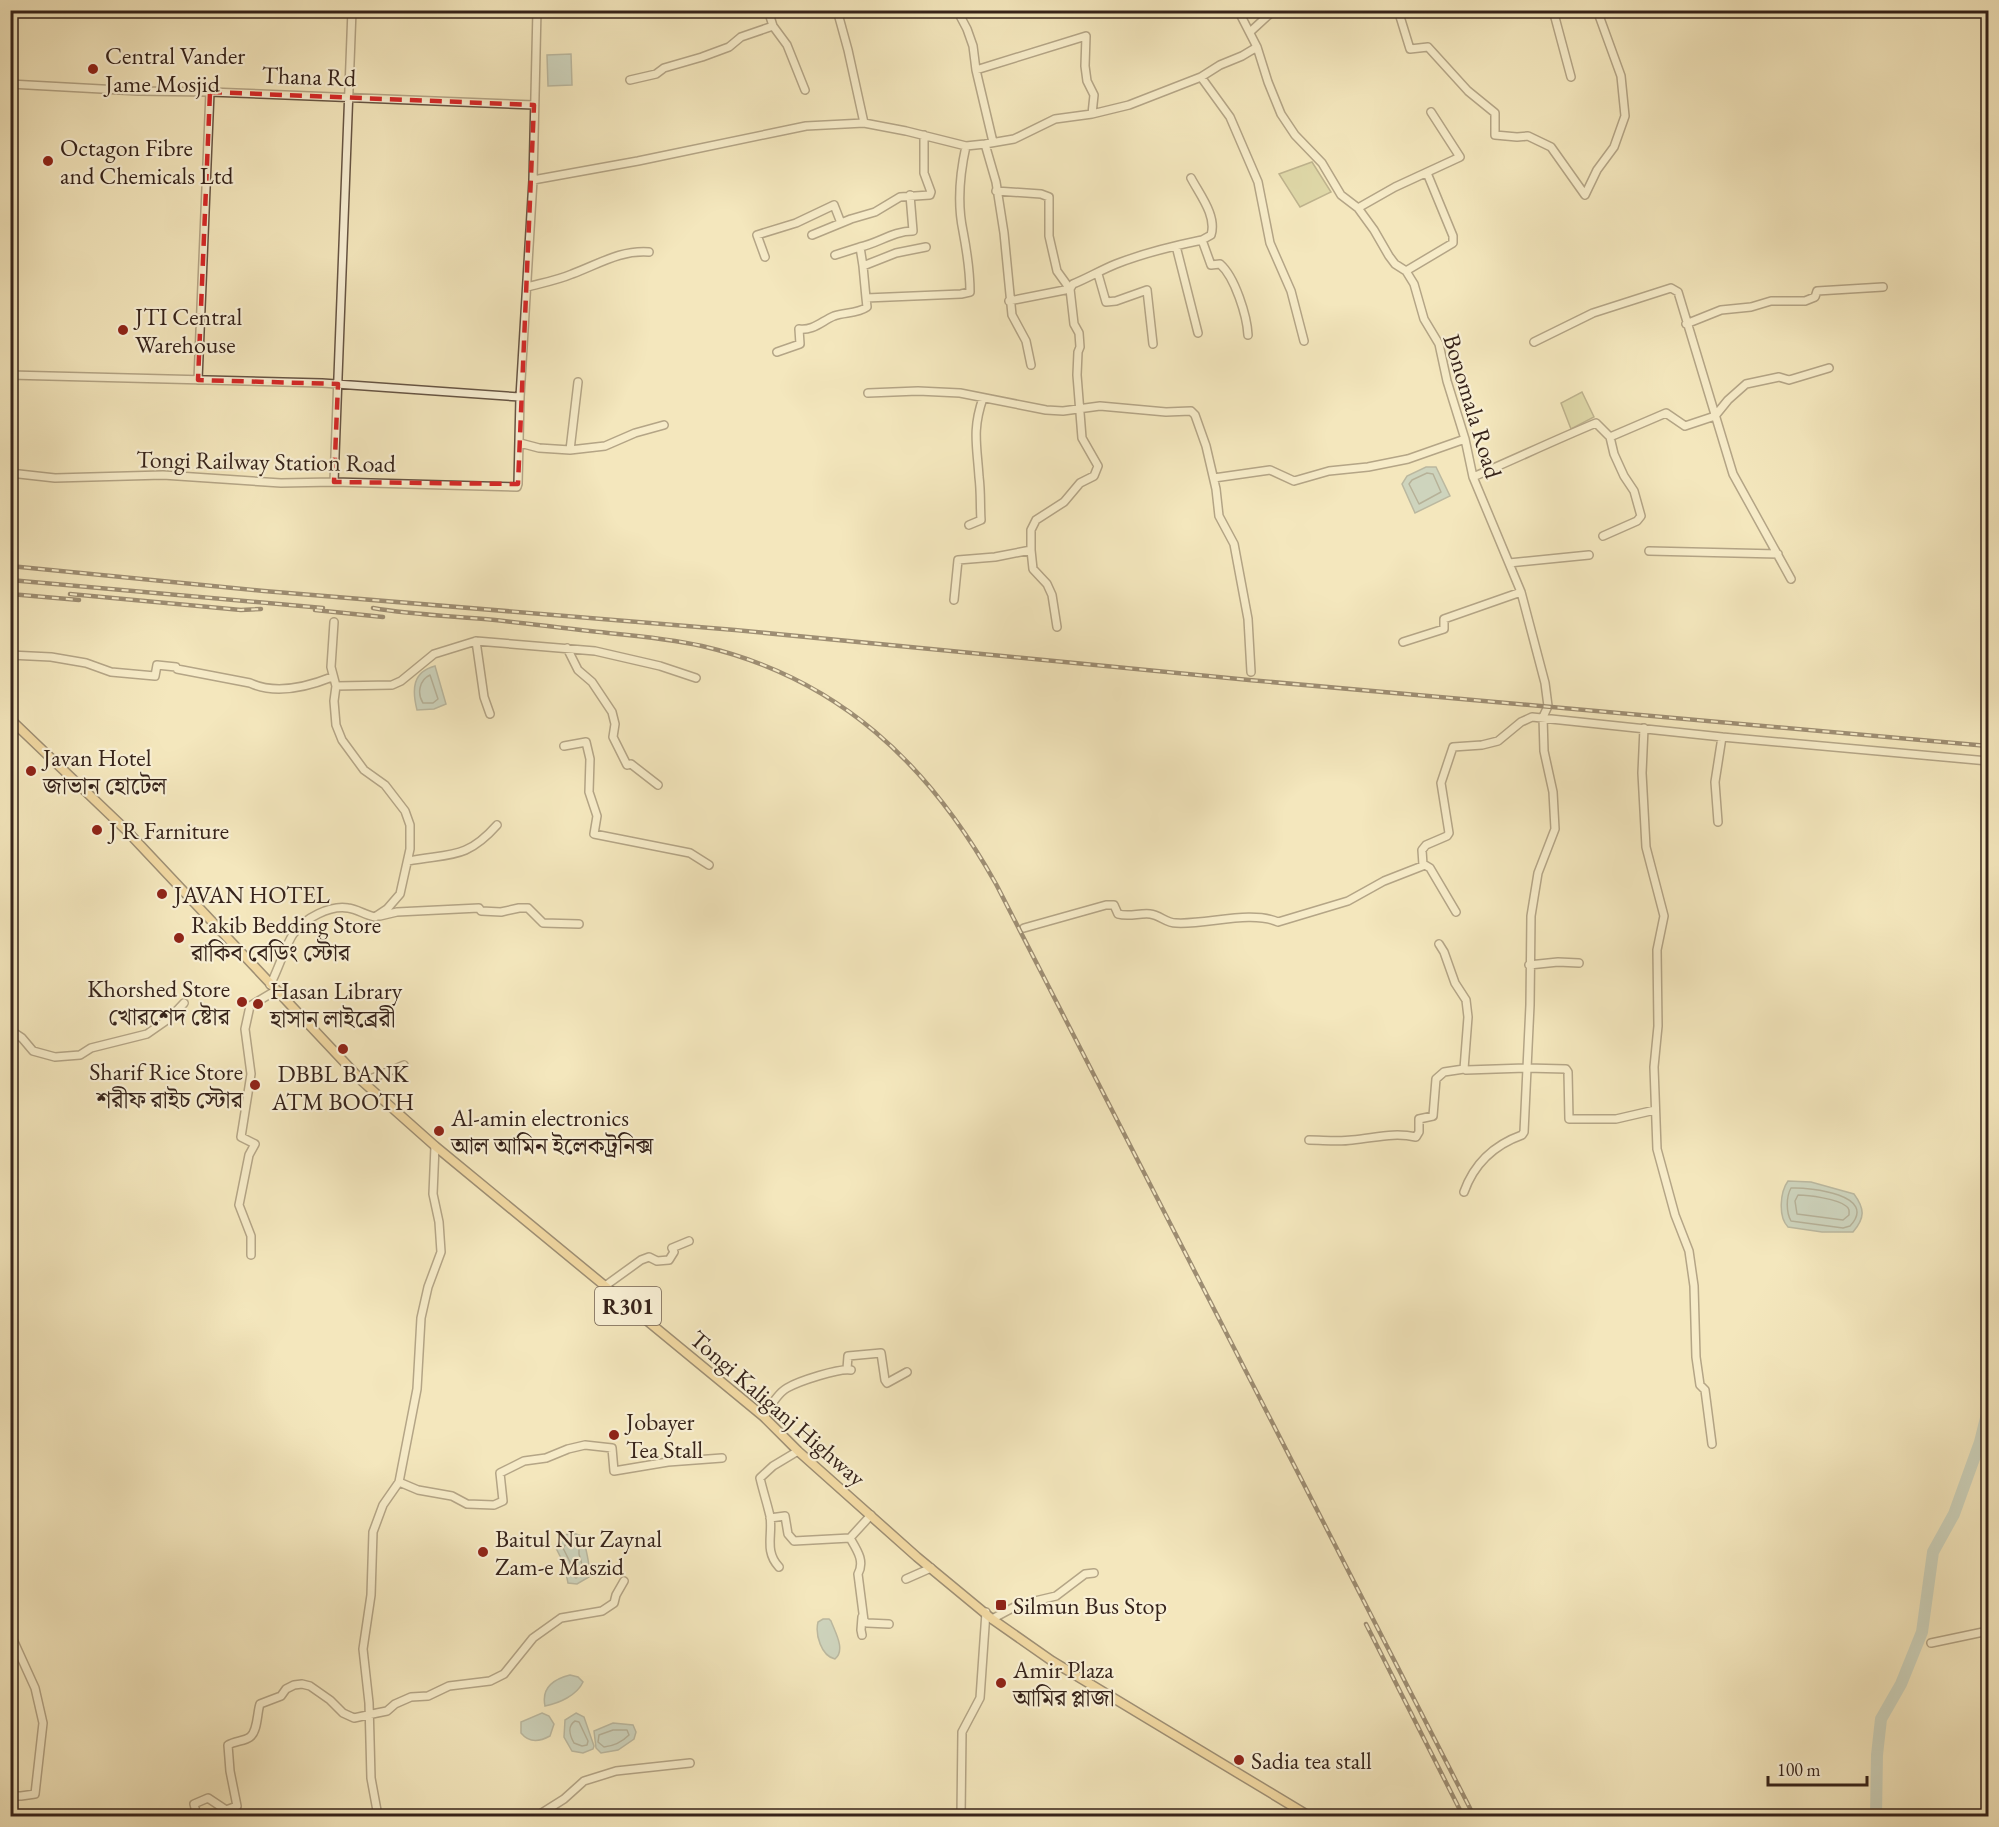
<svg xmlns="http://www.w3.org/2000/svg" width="1999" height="1827" font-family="'EB Garamond','Noto Serif Bengali',serif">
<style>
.green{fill:#c4c38c;stroke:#7d7353;stroke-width:1.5}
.water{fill:#a1bdbc;stroke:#767f7b;stroke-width:1.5}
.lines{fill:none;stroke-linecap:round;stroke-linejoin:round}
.shore{stroke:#6c706b;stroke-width:1.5}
.river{stroke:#a1bdbc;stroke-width:12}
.minor-casing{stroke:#665443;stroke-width:10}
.major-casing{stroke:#36231a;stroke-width:11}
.minor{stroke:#f8efd4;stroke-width:7}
.major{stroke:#eac47e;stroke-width:8}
.rail-casing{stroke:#36231a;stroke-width:4.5}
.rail{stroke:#f8efd4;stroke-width:2;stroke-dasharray:7;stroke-linecap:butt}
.marked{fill:none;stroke:#d62828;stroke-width:4.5;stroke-dasharray:12 8;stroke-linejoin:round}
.poi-dot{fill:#8f2418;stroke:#f8efd4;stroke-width:2}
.labels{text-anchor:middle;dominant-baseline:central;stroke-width:4.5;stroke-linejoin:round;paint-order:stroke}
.shield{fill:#f8efd4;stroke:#706052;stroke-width:1.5}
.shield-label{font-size:22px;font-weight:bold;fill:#36231a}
.poi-label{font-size:24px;fill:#36231a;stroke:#f8efd4;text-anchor:start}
.street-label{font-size:24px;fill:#36231a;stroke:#f8efd4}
</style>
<rect width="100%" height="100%" fill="#f4e7bd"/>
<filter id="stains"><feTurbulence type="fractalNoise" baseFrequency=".00333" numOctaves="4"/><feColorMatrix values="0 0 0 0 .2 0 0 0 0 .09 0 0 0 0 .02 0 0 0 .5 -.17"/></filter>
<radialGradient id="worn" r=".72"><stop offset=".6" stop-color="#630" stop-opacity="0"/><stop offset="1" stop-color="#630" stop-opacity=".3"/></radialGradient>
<path class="green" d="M 1312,162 L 1331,192 L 1300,207 L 1279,174 Z
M 1582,392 L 1594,417 L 1571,429 L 1561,403 Z"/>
<path class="water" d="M 571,54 L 572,85 L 548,86 L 547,55 Z
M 1426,467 L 1436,467 L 1450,496 L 1415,513 L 1402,484 L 1407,476 Z
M 435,666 L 446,704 L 434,709 L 417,710 C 412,690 412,672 435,666 Z
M 1788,1181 L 1811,1182 L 1854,1194 C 1865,1209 1865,1218 1853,1232 L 1822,1232 L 1788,1227 C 1778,1217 1780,1192 1788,1181 Z
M 573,1533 L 582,1536 C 585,1543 591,1569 589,1577 L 577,1584 L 568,1583 L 564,1564 L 555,1546 L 565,1535 Z
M 823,1619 L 829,1619 L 831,1621 C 835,1632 846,1650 835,1659 C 821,1656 815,1634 818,1622 Z
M 570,1675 L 578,1677 L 583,1682 C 577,1695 560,1703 545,1706 C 541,1687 554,1679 570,1675 Z
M 542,1713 L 549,1716 L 554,1724 L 550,1736 C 539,1742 529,1743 521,1733 L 521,1722 Z
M 576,1713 L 584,1717 L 594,1746 L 593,1749 L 583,1753 L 572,1751 L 564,1737 L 565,1720 Z
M 613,1723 L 633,1725 L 636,1732 L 634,1739 L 618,1750 L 601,1753 L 596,1748 L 594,1731 Z"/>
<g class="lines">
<path class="shore" d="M 1427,473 L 1433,474 L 1441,492 L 1419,504 L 1409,484 L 1412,480 Z
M 430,675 L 438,699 L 433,703 L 423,703 C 417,694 419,680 430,675 Z
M 1791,1188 C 1810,1187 1879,1195 1850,1226 L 1843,1228 L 1791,1221 C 1786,1212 1786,1197 1791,1188 Z
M 1798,1195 C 1808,1195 1838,1199 1846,1206 C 1850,1209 1849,1211 1849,1215 L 1843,1220 L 1797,1214 L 1795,1201 Z
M 573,1539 L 579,1544 L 579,1554 L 584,1572 L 576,1578 L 573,1576 L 570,1562 L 563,1548 L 568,1541 Z
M 575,1721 L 579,1722 L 588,1741 L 587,1745 L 582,1746 L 574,1743 C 570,1736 567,1726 575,1721 Z
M 613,1730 L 627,1730 L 629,1735 C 622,1742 613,1746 604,1747 L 598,1742 L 599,1735 Z"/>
<path class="river" d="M 1876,1816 L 1877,1755 L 1881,1719 L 1901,1684 L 1922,1632 L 1933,1552 L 1954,1514 L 1980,1442 L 1988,1410"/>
<defs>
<path id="minor" d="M 768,10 L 773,26 L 787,45 L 805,90
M 837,10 L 848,50 L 864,123
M 957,10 L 967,29 L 973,46 L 976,70 L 993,142
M 1238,10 L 1257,47 L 1268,82 L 1281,114 L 1295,135 L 1322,163 L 1341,195 L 1358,208 L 1374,230 L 1389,256 L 1395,264 L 1406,271 L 1414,284 L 1424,319 L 1439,344 L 1447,381 L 1465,439 L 1473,477 L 1521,592 L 1545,683 L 1548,706 L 1543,717 L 1544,751 L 1553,792 L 1555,829 L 1538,873 L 1531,916 L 1530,1005 L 1524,1132 L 1522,1135 C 1494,1145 1474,1164 1464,1192
M 1332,10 L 1372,10
M 1398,10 L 1410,49 L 1428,47 L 1468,91 L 1495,113 L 1495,135 L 1517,137 L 1528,136 L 1551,147 L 1585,195 L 1597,170 L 1614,147 L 1625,116 L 1621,76 L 1597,10
M 1553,10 L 1571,77
M 1274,11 L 1287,10
M 1250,32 L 1274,10
M 976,70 L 1086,36 L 1085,66 L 1087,81 L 1094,95 L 1092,114
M 1201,77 L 1230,117 L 1258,182 L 1270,243 L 1291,291 L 1304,341
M 630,80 L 656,74 L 664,68 L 702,57 L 729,47 L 741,37 L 773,26
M 10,84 L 138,91 L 210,92 L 534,105
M 985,144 L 996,182 L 1004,233 L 1012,315 L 1026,341 L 1031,365
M 533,180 L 638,161 L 806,126 L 864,123 L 906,131 L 966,146 L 985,144 L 1014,139 L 1055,119 L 1092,114 L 1129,105 L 1201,77 L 1220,65 L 1242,56 L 1257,47
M 996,191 L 1041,194 L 1049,197 L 1049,236 L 1057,271 L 1070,289 L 1073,284 C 1088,278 1101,270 1116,264 C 1144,253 1173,246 1202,240 L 1211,235 C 1217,216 1200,195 1191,178
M 1358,208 L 1395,187 L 1460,157 L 1431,112
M 812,235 L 851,219 L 875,212 L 900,197 L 930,195 L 931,192 L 924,173 L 924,135
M 1202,240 L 1211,265 L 1220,264 C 1235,277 1247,316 1248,335
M 1176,246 L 1198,333
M 835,255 L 860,247
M 765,257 L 757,235 L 796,223 L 834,205 L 841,223
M 863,266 L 860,247 C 879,243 893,231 913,231 L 910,195
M 1406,271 L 1453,243 L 1453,236 L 1427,173
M 1098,274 L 1106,302 L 1116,301 L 1147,290 L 1153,344
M 527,287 C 542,283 558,280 572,274 C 599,264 620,250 649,252
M 866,298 L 863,266 L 896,253 L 926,247
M 1009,301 L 1070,289 L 1074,324 L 1079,333 L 1080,347 L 1078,352 L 1077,375 L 1082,438 L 1098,466 L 1094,476 L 1080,483 L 1064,502 L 1036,520 L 1031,530 L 1031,550 L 1033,569 L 1047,584 L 1052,595 L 1057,627
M 1686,324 L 1721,310 L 1751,307 L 1771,301 L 1805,301 L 1815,297 L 1817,291 L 1883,287
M 1534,342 L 1593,313 L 1671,288 L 1678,292 L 1733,474 L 1791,579
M 777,352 L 800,344 L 799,329 C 813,331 822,321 834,316 C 845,312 857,314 867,307 L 866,298 L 961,294 L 970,292 C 970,271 967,252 963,231 C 957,203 960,173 966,146
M 10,375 L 322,383 L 520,397
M 198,380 L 210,92
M 868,393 L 918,391 L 960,393 L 1046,410 L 1063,411 L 1100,406 L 1166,412 L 1191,411 L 1195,415 L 1206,446 L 1216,489 L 1219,516 L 1234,544 L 1248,619 L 1251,672
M 520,443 L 539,448 L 570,450 L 605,446 L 635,433 L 664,425
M 570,450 L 578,382
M 10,473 L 55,478 L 163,475 L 281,483 L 334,482 L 517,487 L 518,484 L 520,397 L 533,180 L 537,10
M 1473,477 C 1515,459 1555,440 1596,423 L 1610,437 L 1666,413 L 1685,426 L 1715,416 L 1728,400 L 1746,384 L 1779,377 L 1789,380 L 1829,368
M 1214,478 L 1270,470 L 1294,481 L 1329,471 L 1368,467 L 1408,459 L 1465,439
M 334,482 L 352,10
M 969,525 L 981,520 C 980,506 981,492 979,477 C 977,445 972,430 983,398
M 10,532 L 11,532
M 1603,536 L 1637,521 L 1641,516 L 1634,491 L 1624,476 L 1614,454 L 1610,437
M 1649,551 L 1778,554
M 1509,563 L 1589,555
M 954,600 L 958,560 L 995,557 L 1031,550
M 476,641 L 484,697 L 490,714
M 1403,642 L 1444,629 L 1444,619 L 1521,592
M 567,648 L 578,670 L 592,682 L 612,712 L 615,724 L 613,737 L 627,765 L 631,764 L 658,785
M 10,655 L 51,657 L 86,663 L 111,672 L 155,676 L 157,665 L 176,667 L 177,669 L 250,683 C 276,695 307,687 332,677
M 336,686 L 392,685 L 401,681 L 434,654 L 476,641 L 595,651 L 660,666 L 696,678
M 1644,728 L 1642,773 L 1646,847 L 1664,916 L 1657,950 L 1658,1026 L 1654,1067 L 1657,1149 L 1675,1215 L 1689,1251 L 1694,1286 L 1696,1357 L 1700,1385 L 1705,1390 L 1712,1444
M 564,746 L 586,742 L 590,759 L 589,792 L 597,816 L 594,834 L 690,853 L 709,865
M 1718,822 L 1715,782 L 1722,737
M 408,861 C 450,853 466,860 497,825
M 1423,865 L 1422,850 L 1426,845 L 1447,836 L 1449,833 L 1441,783 L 1453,747 L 1482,745 L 1498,741 L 1521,722 L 1532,717 L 1722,737 L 1988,761
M 380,916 L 397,912 L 479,908 L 481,911 L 501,912 L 519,908 L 528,908 L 543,923 L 579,924
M 1024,928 L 1106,905 L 1114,905 L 1118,914 C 1129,917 1139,913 1150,914 C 1160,915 1166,923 1176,923 C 1207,925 1250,910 1278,922 L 1348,901 L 1384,881 L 1425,865 L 1430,868 L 1456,912
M 1439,944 L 1444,952 L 1455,983 L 1466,1000 L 1468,1017 L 1464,1069 L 1466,1070 L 1526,1068 L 1566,1069 L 1568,1072 L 1569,1119 L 1616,1119 L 1655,1110
M 1529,965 L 1558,962 L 1579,963
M 270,985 C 278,971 286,943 294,933 C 305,918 330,905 348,908 C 357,909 365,915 375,917 L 387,909 L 400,894 L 410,849 L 410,825 L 405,811 L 385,785 L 364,770 L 342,740 L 336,725 L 334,701 L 336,686 L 331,667 L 334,622
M 10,1030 L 22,1038 L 33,1051 L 55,1057 L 80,1055 L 91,1048 L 147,1034 L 170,1018 L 184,1003
M 363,1082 L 404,1065
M 1309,1140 C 1323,1140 1338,1142 1352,1140 C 1375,1138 1393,1132 1416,1137 L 1419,1132 L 1419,1119 L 1433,1116 L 1436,1079 L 1444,1072 L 1464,1069
M 251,1255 L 251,1236 L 239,1205 L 249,1155 L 255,1144 L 241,1137 L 251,1074 L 245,1029 L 250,1006 L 275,991
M 605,1286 L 641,1260 L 649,1257 L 657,1261 L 669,1260 L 674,1252 L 672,1248 L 689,1241
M 847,1369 L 848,1356 L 881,1353 L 885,1380 L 887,1383 L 907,1372
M 764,1417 C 769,1408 778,1393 787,1388 C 799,1381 839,1368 851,1370
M 399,1482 L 418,1490 L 452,1496 L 467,1504 L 494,1505 L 503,1501 L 500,1473 L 524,1461 L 546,1458 L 568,1449 L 585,1445 L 612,1448 L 614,1471 L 668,1462 L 722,1458
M 770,1518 L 785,1516 L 788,1534 L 794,1541 L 850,1538 L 871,1515
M 850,1538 C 857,1550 865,1561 858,1574 L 864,1621 L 867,1623 L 889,1624
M 779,1567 C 764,1551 773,1535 770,1516 C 767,1503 763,1491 760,1478 L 773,1466 L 798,1451
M 906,1579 L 931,1568
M 862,1617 L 861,1630 L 862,1635
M 992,1619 L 1018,1605 L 1056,1596 L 1085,1574 L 1094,1573
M 10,1633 L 35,1688 L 43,1723 L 35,1794 L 21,1796 L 10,1796
M 1931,1643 L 1988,1631
M 197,1816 L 194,1804 L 208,1798 L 226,1810 L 237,1806 L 230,1771 L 228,1745 C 235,1741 245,1741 250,1737 C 258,1731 257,1712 260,1704 L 281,1696 L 286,1689 L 294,1685 L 302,1684 L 310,1686 L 330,1700 L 343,1713 L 354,1718 L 377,1713 L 387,1711 L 395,1704 L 411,1697 L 428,1696 L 449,1686 L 490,1681 L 504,1674 L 533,1638 L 561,1618 L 602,1611 L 614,1603 L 616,1595 L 624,1581
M 378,1816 L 371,1778 L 369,1703 L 363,1649 L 371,1595 L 373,1532 L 383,1505 L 399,1482 L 417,1389 L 421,1318 L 428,1287 L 441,1252 L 439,1222 L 433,1194 L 435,1146
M 537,1816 L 564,1799 L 584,1781 L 616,1771 L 690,1763
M 961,1816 L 962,1732 L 980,1698 L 986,1612"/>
<path id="major" d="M 10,719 L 125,829 L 363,1082 L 435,1146 L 764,1417 L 798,1451 L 917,1557 L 992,1619 L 1052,1661 L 1309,1816"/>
</defs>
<use href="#minor" class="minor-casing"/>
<use href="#major" class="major-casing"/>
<use href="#minor" class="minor"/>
<use href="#major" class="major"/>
<defs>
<path id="rail" d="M 10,566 L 264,591 L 735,630 L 1249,680 L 1988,746
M 10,580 L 323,608
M 10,594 L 79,600
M 70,594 L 241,610 L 261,609
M 373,608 C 413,615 454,616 495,620 C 532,624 570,629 608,633 C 639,636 671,639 702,646 C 839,678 929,764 996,884 L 1474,1816
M 315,610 L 383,617
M 1366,1624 L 1463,1816"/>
</defs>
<use href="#rail" class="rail-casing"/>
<use href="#rail" class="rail"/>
</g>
<path d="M0 0H1999V1827H0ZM 210,92 L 534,105 L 518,484 L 334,482 L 338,384 L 198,380 Z" fill="#f4e7bd" fill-opacity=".55" fill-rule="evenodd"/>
<path class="marked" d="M 210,92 L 534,105 L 518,484 L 334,482 L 338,384 L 198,380 Z"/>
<g class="poi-dot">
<circle cx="93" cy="69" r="6"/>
<circle cx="48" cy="161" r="6"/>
<circle cx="123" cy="330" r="6"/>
<circle cx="31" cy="771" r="6"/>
<circle cx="97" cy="830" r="6"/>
<circle cx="162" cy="894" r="6"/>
<circle cx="179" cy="938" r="6"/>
<circle cx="242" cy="1002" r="6"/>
<circle cx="258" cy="1004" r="6"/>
<circle cx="343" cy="1049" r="6"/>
<circle cx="255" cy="1085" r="6"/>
<circle cx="439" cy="1131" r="6"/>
<circle cx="614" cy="1435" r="6"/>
<circle cx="483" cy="1552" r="6"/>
<rect x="995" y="1599" width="12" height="12" rx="3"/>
<circle cx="1001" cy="1683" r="6"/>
<circle cx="1239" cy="1760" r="6"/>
</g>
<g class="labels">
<rect class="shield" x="595" y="1287" width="66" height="38" rx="4.5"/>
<g class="shield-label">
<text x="628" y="1306">R301</text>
</g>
<g class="poi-label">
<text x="105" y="55">Central Vander<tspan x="105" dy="28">Jame Mosjid</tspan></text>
<text x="60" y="147">Octagon Fibre<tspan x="60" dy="28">and Chemicals Ltd</tspan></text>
<text x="135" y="316">JTI Central<tspan x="135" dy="28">Warehouse</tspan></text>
<text x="43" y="757">Javan Hotel<tspan x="43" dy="28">জাভান হোটেল</tspan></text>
<text x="109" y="830">J R Farniture</text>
<text x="174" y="894">JAVAN HOTEL</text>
<text x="191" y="924">Rakib Bedding Store<tspan x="191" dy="28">রাকিব বেডিং স্টোর</tspan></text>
<text x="230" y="988" text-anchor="end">Khorshed Store<tspan x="230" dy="28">খোরশেদ ষ্টোর</tspan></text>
<text x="270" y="990">Hasan Library<tspan x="270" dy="28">হাসান লাইব্রেরী</tspan></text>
<text x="243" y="1071" text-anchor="end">Sharif Rice Store<tspan x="243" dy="28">শরীফ রাইচ স্টোর</tspan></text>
<text x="343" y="1073" text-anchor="middle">DBBL BANK<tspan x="343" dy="28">ATM BOOTH</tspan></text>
<text x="451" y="1117">Al-amin electronics<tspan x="451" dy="28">আল আমিন ইলেকট্রনিক্স</tspan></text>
<text x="626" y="1421">Jobayer<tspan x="626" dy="28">Tea Stall</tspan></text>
<text x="495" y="1538">Baitul Nur Zaynal<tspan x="495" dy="28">Zam-e Maszid</tspan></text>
<text x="1013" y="1605">Silmun Bus Stop</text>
<text x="1013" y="1669">Amir Plaza<tspan x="1013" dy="28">আমির প্লাজা</tspan></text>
<text x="1251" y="1760">Sadia tea stall</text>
</g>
<g class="street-label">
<text transform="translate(309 76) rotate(2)">Thana Rd</text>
<text transform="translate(1473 406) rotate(73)">Bonomala Road</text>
<text transform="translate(266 461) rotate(1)">Tongi Railway Station Road</text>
<text transform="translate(778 1408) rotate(41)">Tongi Kaliganj Highway</text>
</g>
</g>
<rect width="1999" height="1827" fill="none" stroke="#f4e7bd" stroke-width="36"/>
<rect x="12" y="12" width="1975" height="1803" fill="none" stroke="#36231a" stroke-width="3"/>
<rect x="18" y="18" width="1963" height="1791" fill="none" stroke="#36231a" stroke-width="1.5"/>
<path d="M1768 1776v9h99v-9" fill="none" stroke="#36231a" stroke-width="3"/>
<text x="1777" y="1776" font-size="18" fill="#36231a" stroke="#f8efd4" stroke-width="4.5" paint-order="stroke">100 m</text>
<rect width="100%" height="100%" filter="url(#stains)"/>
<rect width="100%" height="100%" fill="url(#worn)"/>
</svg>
